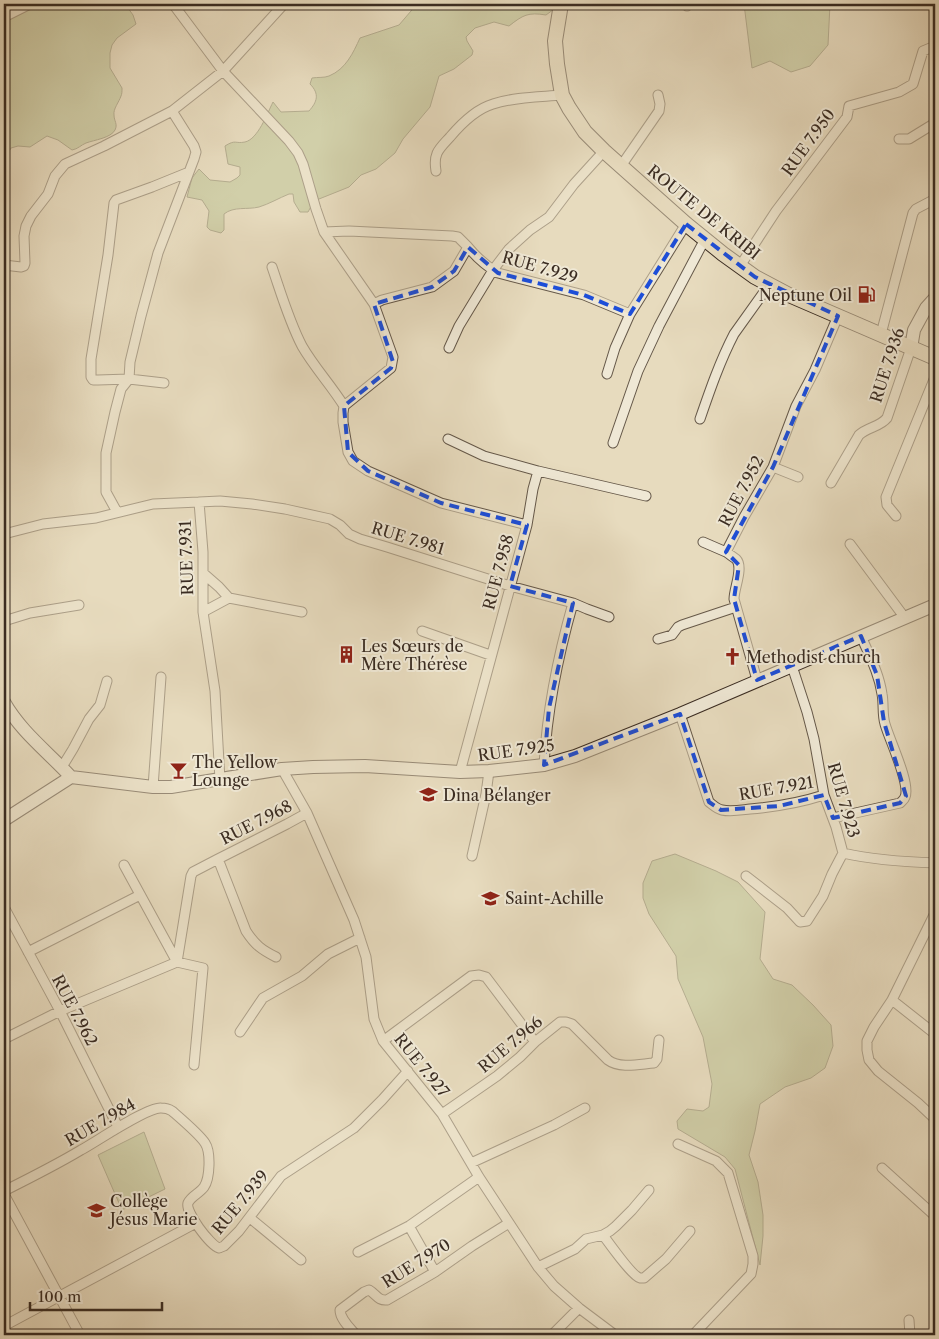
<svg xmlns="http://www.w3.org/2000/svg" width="939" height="1339" font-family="'Libre Caslon Text',serif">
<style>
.green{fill:#b7c090;stroke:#787659}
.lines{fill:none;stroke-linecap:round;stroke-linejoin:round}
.street-casing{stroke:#655849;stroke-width:11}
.secondary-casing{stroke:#3a2c22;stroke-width:14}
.primary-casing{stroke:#3a2c22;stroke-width:16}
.street{stroke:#efe8d5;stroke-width:9}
.secondary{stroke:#efe8d5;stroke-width:12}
.primary{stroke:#e7dbbe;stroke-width:14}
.marked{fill:none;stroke:#1d4ed8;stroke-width:4;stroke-dasharray:10 6;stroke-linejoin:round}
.labels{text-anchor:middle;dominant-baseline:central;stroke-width:4;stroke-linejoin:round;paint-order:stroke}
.street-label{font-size:16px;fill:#3a2c22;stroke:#efe8d5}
.poi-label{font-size:16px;fill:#3a2c22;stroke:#efe8d5;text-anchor:start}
</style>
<rect width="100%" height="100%" fill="#e7dbbe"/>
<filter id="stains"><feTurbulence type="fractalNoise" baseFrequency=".004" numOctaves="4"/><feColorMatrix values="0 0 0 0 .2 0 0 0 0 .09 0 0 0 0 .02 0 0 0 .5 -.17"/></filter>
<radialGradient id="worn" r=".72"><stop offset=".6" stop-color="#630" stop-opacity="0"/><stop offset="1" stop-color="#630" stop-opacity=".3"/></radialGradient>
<path class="green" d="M 41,4 L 125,4 L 133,15 L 136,24 L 117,38 L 112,45 L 110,53 L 110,68 L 122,88 C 122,91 122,94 121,96 C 119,102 113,109 114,115 C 114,121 118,124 115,130 C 111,138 94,140 86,143 C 81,145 78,149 72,150 L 58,140 L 47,136 L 30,147 L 18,146 L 11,148 L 4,160 L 4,19 L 24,10 Z
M 417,4 L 561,4 L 546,15 C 528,12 523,15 509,26 L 494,22 L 475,28 L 466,37 L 467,41 L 473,51 L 472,55 L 454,69 L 439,76 L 430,107 L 403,139 L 395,153 L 376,169 L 361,175 L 349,187 L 314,201 L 308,212 L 300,212 L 294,202 L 293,194 L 289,194 C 279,198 269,204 259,207 C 247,210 234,206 224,214 L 224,230 L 221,233 L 210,230 L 207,227 L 209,211 L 202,200 L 187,197 L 192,178 L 199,169 L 210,180 L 230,182 L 237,178 L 240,175 L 240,167 L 228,164 L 225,146 C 236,139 235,144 245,142 C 258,139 267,114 273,102 L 281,112 L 309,111 C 317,102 320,94 310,84 L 312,78 C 318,77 324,78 329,76 C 346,69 353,53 360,38 L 399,25 Z
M 744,4 L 830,4 L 828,45 L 810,66 L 791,72 L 770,61 L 752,68 Z
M 675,854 L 716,871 L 738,882 L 765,912 L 760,959 L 773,979 L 792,985 L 813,1005 L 831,1025 L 833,1046 L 825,1068 L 811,1078 L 785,1087 L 760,1104 L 755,1131 L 749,1155 L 758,1182 L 763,1215 L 763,1236 L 760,1265 L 735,1169 L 725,1157 L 678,1129 L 677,1121 L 687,1109 L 703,1111 L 709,1107 L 712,1084 L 703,1037 L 678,979 L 676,956 L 649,914 L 643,898 L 643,883 L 652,861 Z
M 144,1132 L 165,1189 L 122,1210 L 98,1155 Z"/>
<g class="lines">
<defs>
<path id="street" d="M 173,4 L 223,71 L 289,141 L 298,153 L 303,164 L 316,209 L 324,232 L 374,304
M 685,4 L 687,6
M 4,17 L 30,4
M 899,139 L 909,139 L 935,123
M 621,166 L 659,111 L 660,104 L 658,95
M 436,171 C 433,153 439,149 450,137 C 461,124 476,109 493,104 C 514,97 540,97 562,95
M 324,232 L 349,231 L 452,236 L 458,237 L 468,247
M 4,265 L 21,267 L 24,266 L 25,263 L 24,236 L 26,226 L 31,216 L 48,194 L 55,176 L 65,164 L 104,146 L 172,111 L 223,71 L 284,4
M 740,266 L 776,211 L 847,117 L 849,106 L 899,92 L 913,84 L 923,51 L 935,46
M 272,267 C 281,293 289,321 302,346 C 314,367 331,385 344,406
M 881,334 L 913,213 L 916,209 L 935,199
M 449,348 L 459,326 L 493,270 L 509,249 L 530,230 L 549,217 L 574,184 L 604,151
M 607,374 L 615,348 L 630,314
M 164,383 L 129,379 L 98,380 L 93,380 L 91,377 L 91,359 L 108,255 L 114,203 L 116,200 L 152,187 L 189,172
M 700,419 C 710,390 720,361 734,334 L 769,285
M 448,439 L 484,456 L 538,471 L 533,489 L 527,525 L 460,772
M 613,443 L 638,371 L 659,326 L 705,239
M 773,467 L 798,477
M 538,471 L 646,496
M 831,483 L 859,435 C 867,427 880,427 887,418 L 911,348
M 199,502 L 220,501 L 252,504 L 285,509 L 330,519 L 340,525 L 349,534 L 360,539 L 387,547 L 510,586 L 573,603 L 587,609 L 609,617
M 117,512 L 106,492 L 106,453 L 115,412 L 121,389 L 129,379 L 130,362 L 141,316 L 158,253 L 194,159 L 196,152 L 194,146 L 172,111
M 896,516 L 887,505 L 886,497 L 935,377
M 527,525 L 441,503 L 368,471 L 353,461 L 348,452 L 343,422 L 343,413 L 344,406 L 391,368 L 393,357 L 374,304 L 382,300 L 432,287 L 454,271 L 468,247 C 477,258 486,266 498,273 L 584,295 L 630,314 L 686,224
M 4,534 L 43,524 L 96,518 L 153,504 L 199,502 L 203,552 L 203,612 L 215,691 L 220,780
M 703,542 L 726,552
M 850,544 L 905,618
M 203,573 L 219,587 L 229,598 L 302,612
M 203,612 L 229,598
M 4,621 L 30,613 L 79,605
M 422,631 L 490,655
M 658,639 L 672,635 L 678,627 L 682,625 L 736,607
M 792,666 L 807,712 L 814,739 L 824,795 L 836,827 L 843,853 C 874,860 904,862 935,863
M 757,680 L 734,599 C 734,588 744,567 736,559 C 733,557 729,554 726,552 L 744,517 L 773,467 L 796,406 L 815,370 L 838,316
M 680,714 L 709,802 C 713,805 717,809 722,810 C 731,812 741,810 750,809 C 775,807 799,803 824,795
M 544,765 C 547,710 558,656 573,603
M 62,767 L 73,749 L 89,719 L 100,705 L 107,681
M 282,769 L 307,813 L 354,920 L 366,957 L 374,1019 L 383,1041 L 442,1114 L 479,1177 L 538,1267 L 554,1286 L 579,1308 L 615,1335
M 153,787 L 161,677
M 833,818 L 900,803 C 902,801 904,800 905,797 C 911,784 889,739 885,724 C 882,714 884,704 882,694 C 879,673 869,655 861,636
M 472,856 L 486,794 L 489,771
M 124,865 L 177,962
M 746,876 L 787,908 L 800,922 L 807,921 L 823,896 L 832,874 L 843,853
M 4,907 L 60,1011 L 118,1127
M 935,913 L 892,1000 L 935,1034
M 28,952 L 140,895
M 276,957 C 262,950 255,945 246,931 L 218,859 L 287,824 L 307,813
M 177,962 L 191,876 L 193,872 L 218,859
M 892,1000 L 874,1027 L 867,1041 L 867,1050 L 869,1060 L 878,1071 L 918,1103 L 935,1119
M 240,1032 L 263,998 L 302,976 L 328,954 L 360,938
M 4,1039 L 60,1011 L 177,962 L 203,968 L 194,1065
M 383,1041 L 471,976 L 479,975 L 486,977 L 535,1042
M 442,1114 L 497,1076 L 520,1057 L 535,1042 L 560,1022 L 566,1022 L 572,1024 L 608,1060 C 620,1069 640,1064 654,1063 L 657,1059 L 659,1040
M 678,1144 L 716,1161 L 728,1173 L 753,1256 L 753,1264 L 751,1274 L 693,1335
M 471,1163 L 554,1125 L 585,1108
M 882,1168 L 935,1216
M 4,1191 C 30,1178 56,1165 81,1150 C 96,1142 147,1107 161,1108 C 165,1108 169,1109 172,1111 C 180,1118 199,1134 205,1143 C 211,1152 210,1178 204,1187 C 200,1193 191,1196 188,1203 C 185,1212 210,1245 219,1248 L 224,1246 L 239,1231 L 281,1176 L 354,1128 L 382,1100 L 408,1071
M 4,1194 L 80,1335
M 250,1218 L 301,1260
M 409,1226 L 435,1272
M 603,1235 C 609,1243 632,1276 640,1278 C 641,1278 643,1278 644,1278 L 666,1259 L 690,1231
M 358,1252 L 409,1226 L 479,1177
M 538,1267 L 575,1249 L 586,1239 L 603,1235 L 610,1231 L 616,1226 L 632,1210 L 649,1190
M 909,1320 L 910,1335
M 4,1326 L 196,1223
M 356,1335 C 350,1328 340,1319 340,1310 L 364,1292 L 369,1290 C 376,1294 378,1301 387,1300 L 435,1272 L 472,1246 L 509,1223
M 552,1335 L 579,1308"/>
<path id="secondary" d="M 911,348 L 914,330 L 926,308 L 935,298
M 4,702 C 21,732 48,752 71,777
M 71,777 L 153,787 L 171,787 L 282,769 L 313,767 L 365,766 L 460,772 L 489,771 L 544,765 L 575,756 L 680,714 L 935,605
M 4,820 L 71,777"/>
<path id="primary" d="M 561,4 L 555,41 L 557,64 L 562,95 L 569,108 L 585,132 L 604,151 L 686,224 L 723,254 L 755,277 L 789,295 L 935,358"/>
</defs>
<use href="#street" class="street-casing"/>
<use href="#secondary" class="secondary-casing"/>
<use href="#primary" class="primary-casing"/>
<use href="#street" class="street"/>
<use href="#secondary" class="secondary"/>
<use href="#primary" class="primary"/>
</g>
<path d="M0 0H939V1339H0ZM 686,224 L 755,277 L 838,316 L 773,467 L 726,552 L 739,565 L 734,599 L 757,680 L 861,636 L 877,675 L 884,722 L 906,796 L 900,803 L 833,818 L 824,795 L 779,806 L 721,810 L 709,802 L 680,714 L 544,765 L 549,708 L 573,603 L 510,586 L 527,525 L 441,503 L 368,471 L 348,452 L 344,406 L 391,368 L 393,362 L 374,304 L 432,287 L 454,271 L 468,247 L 498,273 L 584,295 L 630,314 Z" fill="#e7dbbe" fill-opacity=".55" fill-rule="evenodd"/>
<path class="marked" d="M 686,224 L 755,277 L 838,316 L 773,467 L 726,552 L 739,565 L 734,599 L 757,680 L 861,636 L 877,675 L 884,722 L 906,796 L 900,803 L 833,818 L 824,795 L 779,806 L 721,810 L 709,802 L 680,714 L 544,765 L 549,708 L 573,603 L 510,586 L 527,525 L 441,503 L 368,471 L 348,452 L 344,406 L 391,368 L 393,362 L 374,304 L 432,287 L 454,271 L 468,247 L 498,273 L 584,295 L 630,314 Z"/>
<defs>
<symbol id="fuel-bare" viewBox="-9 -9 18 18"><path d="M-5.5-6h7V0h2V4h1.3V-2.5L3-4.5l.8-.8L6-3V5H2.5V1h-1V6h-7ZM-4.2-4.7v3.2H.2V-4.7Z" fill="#8f2418" stroke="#efe8d5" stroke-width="2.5" paint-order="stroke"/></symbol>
<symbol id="building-bare" viewBox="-9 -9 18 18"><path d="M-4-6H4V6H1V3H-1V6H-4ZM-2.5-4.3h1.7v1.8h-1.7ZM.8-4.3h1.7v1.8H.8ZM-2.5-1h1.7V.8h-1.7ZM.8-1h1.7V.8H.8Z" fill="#8f2418" stroke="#efe8d5" stroke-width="2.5" paint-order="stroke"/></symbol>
<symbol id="church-bare" viewBox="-9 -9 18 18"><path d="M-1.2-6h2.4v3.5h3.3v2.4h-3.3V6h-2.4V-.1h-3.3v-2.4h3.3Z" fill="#8f2418" stroke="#efe8d5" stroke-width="2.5" paint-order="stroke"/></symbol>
<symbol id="bar-bare" viewBox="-9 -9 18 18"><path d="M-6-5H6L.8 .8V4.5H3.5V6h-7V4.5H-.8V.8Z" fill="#8f2418" stroke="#efe8d5" stroke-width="2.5" paint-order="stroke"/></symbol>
<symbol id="school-bare" viewBox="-9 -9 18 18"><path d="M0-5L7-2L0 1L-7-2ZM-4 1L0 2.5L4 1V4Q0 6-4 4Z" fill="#8f2418" stroke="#efe8d5" stroke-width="2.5" paint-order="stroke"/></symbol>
</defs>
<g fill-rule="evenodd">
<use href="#fuel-bare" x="854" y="282" width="25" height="25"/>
<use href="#building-bare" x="334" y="642" width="25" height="25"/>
<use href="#church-bare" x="720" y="644" width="25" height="25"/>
<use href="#bar-bare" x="166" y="758" width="25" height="25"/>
<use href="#school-bare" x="416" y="782" width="25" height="25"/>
<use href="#school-bare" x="478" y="886" width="25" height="25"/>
<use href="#school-bare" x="84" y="1198" width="25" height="25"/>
</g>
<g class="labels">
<g class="street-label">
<text transform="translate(808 142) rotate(-54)">RUE 7.950</text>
<text transform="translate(704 212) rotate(39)">ROUTE DE KRIBI</text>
<text transform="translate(540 267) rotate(16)">RUE 7.929</text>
<text transform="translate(887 365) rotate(-72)">RUE 7.936</text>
<text transform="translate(741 491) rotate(-62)">RUE 7.952</text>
<text transform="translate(408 538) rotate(17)">RUE 7.981</text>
<text transform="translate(186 558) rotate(-92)">RUE 7.931</text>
<text transform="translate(498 572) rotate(-75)">RUE 7.958</text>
<text transform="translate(516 750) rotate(-8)">RUE 7.925</text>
<text transform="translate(776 788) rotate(-10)">RUE 7.921</text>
<text transform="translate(844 800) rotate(74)">RUE 7.923</text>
<text transform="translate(256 822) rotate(-27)">RUE 7.968</text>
<text transform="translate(75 1010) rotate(62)">RUE 7.962</text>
<text transform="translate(510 1044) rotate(-40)">RUE 7.966</text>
<text transform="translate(422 1065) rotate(51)">RUE 7.927</text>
<text transform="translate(100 1122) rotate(-30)">RUE 7.984</text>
<text transform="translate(240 1202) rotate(-50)">RUE 7.939</text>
<text transform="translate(416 1263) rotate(-32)">RUE 7.970</text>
</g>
<g class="poi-label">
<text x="852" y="295" text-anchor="end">Neptune Oil</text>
<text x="361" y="646">Les Sœurs de<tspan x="361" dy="18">Mère Thérèse</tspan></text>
<text x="746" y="657">Methodist church</text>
<text x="192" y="762">The Yellow<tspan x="192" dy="18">Lounge</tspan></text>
<text x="443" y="795">Dina Bélanger</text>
<text x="505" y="898">Saint-Achille</text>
<text x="110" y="1201">Collège<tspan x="110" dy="18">Jésus Marie</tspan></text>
</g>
</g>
<rect width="939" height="1339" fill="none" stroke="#e7dbbe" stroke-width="20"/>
<rect x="5" y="5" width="929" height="1329" fill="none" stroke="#3a2c22" stroke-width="2.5"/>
<rect x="10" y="10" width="919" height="1319" fill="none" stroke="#3a2c22"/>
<path d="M30 1302v8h132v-8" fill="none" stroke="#3a2c22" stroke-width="2.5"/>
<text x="38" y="1302" font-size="15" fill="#3a2c22" stroke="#efe8d5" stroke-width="4" paint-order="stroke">100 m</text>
<rect width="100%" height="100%" filter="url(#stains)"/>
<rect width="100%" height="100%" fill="url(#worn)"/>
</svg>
